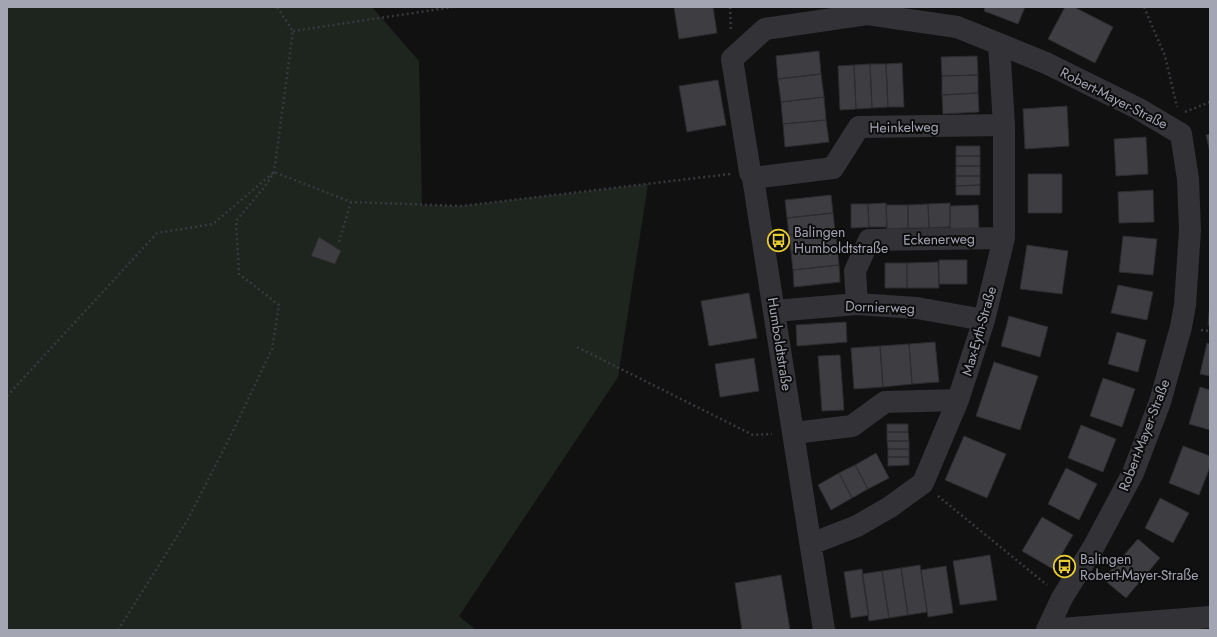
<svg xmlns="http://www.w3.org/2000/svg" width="1217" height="637" font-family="Jost,sans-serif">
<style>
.green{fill:#1e251f}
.building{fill:#3e3e42;stroke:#2c2b2e}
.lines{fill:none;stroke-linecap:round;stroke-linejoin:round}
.path{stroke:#38393e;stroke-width:2.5;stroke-dasharray:2 3;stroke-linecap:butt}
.minor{stroke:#323237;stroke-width:22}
.labels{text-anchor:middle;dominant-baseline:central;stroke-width:4;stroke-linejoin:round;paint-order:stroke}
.street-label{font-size:14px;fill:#a3a5b2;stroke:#0c0c0d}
.poi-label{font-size:14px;fill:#a3a5b2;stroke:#0c0c0d;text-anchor:start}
</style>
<rect width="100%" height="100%" fill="#111112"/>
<path class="green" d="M 7,7 L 372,7 L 419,61 L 422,205 L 462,206 L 648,184 L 618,377 L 459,616 L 476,630 L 7,630 Z"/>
<path class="building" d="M 674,7 L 713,7 L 717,33 L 679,39 Z
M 985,7 L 1025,7 L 1018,24 L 984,11 Z
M 1065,7 L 1074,7 L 1113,27 L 1095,63 L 1048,39 Z
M 819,51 L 821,74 L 778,79 L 776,56 Z
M 977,56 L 978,75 L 942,76 L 941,57 Z
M 902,63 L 904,107 L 888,107 L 886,64 Z
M 870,64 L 886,64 L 888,107 L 872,108 Z
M 870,64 L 872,108 L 856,109 L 854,65 Z
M 854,65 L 856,109 L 840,110 L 838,66 Z
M 821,74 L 824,97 L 781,102 L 778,79 Z
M 978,75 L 978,93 L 942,95 L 942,76 Z
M 718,80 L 726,125 L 687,132 L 679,86 Z
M 978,93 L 979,112 L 943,114 L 942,95 Z
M 824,97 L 826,120 L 783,124 L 781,102 Z
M 1067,106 L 1069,146 L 1025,149 L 1023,109 Z
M 826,120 L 829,142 L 785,147 L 783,124 Z
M 1210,134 L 1210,152 L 1206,135 Z
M 1146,137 L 1148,174 L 1116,176 L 1114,139 Z
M 956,146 L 980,146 L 980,156 L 956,156 Z
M 956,156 L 980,156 L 980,166 L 956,166 Z
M 956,166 L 980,166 L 980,176 L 956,176 Z
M 1028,174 L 1062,174 L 1062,213 L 1028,213 Z
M 956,176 L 980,176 L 980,185 L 956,186 Z
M 980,185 L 980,195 L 956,195 L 956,186 Z
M 1153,190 L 1154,222 L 1119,223 L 1118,192 Z
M 831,195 L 833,213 L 787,218 L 785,200 Z
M 886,203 L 887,227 L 869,227 L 868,204 Z
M 950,203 L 950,227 L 929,228 L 928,204 Z
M 851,204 L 868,204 L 869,227 L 851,228 Z
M 928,204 L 929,228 L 908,228 L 908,205 Z
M 886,205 L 908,205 L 908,228 L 887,229 Z
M 978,205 L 979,229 L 950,230 L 950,206 Z
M 833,213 L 835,230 L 789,235 L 787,218 Z
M 835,230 L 837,247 L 791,252 L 789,235 Z
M 1123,236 L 1157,239 L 1153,275 L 1119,272 Z
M 319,237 L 341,251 L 335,264 L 311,256 Z
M 1027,245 L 1068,251 L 1062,294 L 1020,289 Z
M 837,247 L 839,265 L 793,270 L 791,252 Z
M 939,260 L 967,260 L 967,284 L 939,284 Z
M 938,262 L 939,288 L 907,288 L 907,263 Z
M 885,263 L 907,263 L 907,288 L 885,288 Z
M 839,265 L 840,282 L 794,287 L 793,270 Z
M 1118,285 L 1153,292 L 1147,320 L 1111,313 Z
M 749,293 L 757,338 L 709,346 L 701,301 Z
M 1210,303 L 1210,325 L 1208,325 Z
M 1009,316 L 1048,327 L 1040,357 L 1001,346 Z
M 846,322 L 847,342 L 797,346 L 796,325 Z
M 1117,332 L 1146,340 L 1138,372 L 1108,364 Z
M 935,342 L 939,382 L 912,384 L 909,344 Z
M 1207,343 L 1210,344 L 1210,376 L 1200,374 Z
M 909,344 L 912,384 L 883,387 L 880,346 Z
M 880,346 L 883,387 L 854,389 L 851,348 Z
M 840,355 L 844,410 L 822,411 L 818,356 Z
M 754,358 L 759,391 L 720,397 L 715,364 Z
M 994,362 L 1038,376 L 1020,430 L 976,416 Z
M 1103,378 L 1135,389 L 1122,427 L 1090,416 Z
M 1200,387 L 1210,390 L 1210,430 L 1189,424 Z
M 887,424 L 908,424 L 908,432 L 887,432 Z
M 1081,425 L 1116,439 L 1103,472 L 1068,458 Z
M 887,432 L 908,432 L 909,441 L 887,441 Z
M 964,436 L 1006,454 L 987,498 L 945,480 Z
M 887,441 L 909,441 L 909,449 L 888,449 Z
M 1183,446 L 1210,456 L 1210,467 L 1199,495 L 1169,483 Z
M 888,449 L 909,449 L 909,457 L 888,457 Z
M 876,453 L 889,478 L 868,489 L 855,465 Z
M 888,457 L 909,457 L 909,465 L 888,466 Z
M 855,465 L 868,489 L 852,498 L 839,473 Z
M 1066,468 L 1097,484 L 1079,520 L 1048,504 Z
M 839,473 L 852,498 L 831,510 L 818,485 Z
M 1160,498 L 1189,513 L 1173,543 L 1145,528 Z
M 1042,517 L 1073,535 L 1053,569 L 1022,551 Z
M 1138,539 L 1160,558 L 1126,598 L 1103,579 Z
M 990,555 L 997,600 L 960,605 L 953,561 Z
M 920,565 L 927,612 L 908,615 L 901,568 Z
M 946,566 L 953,613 L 928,617 L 921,570 Z
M 901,568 L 908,615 L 889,618 L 882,571 Z
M 862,569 L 869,615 L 851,618 L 844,572 Z
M 882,571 L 889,618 L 869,621 L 862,574 Z
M 781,575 L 790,630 L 742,630 L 735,583 Z"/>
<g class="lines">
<path class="path" d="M 730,7 L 731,32
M 1144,7 L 1165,56 L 1177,107
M 293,31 L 453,7
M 1185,112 L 1210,102
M 339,242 L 351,202
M 1201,330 L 1210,331
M 577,347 L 753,435 L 772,434
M 7,396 L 157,233 L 213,224 L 274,172 L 351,202 L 462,206 L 730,174
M 938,496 L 1047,585
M 118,630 L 188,519 L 232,433 L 272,349 L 279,305 L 239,274 L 236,221 L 266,185 L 274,172 L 293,31 L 277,7"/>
<path class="minor" d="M 753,178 L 833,168 L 859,127 L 1004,125
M 857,304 L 855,271 L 869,240 L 1004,238
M 775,311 L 857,304 L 917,308 L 984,320
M 794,433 L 852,426 L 885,402 L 958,400
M 811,544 L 857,526 L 890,507 L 923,483 L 958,400 L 984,320 L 1004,238 L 1004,125 L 999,44
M 824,630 L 753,178 L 750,172 L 732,59 L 765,29 L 867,14 L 957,27 L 1046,63 L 1139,109 L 1181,134 L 1188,179 L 1190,230 L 1185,305 L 1181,327 L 1160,402 L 1133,473 L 1094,546 L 1062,598 L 1047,630
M 1048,630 L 1210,617"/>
</g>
<defs>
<symbol id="bus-ring" viewBox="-11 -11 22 22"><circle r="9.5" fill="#0c0c0d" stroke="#e8cc34" stroke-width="1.5"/><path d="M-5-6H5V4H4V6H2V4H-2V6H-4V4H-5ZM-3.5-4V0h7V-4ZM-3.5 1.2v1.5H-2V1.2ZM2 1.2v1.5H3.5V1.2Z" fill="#e8cc34"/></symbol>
</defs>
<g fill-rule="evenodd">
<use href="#bus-ring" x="766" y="228" width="25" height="25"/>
<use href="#bus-ring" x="1052" y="554" width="25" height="25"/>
</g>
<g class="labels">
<g class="street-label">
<text transform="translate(1114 98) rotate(27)">Robert-Mayer-Straße</text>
<text transform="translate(904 127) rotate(-1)">Heinkelweg</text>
<text transform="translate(939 239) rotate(-1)">Eckenerweg</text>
<text transform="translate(880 307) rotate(2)">Dornierweg</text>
<text transform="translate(979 331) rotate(-74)">Max-Eyth-Straße</text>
<text transform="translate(780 344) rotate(81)">Humboldtstraße</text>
<text transform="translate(1144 435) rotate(-69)">Robert-Mayer-Straße</text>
</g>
<g class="poi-label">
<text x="794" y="232">Balingen<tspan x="794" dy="16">Humboldtstraße</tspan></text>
<text x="1080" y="559">Balingen<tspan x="1080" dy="16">Robert-Mayer-Straße</tspan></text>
</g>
</g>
<rect width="1217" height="637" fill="none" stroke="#a3a5b2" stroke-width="16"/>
</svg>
